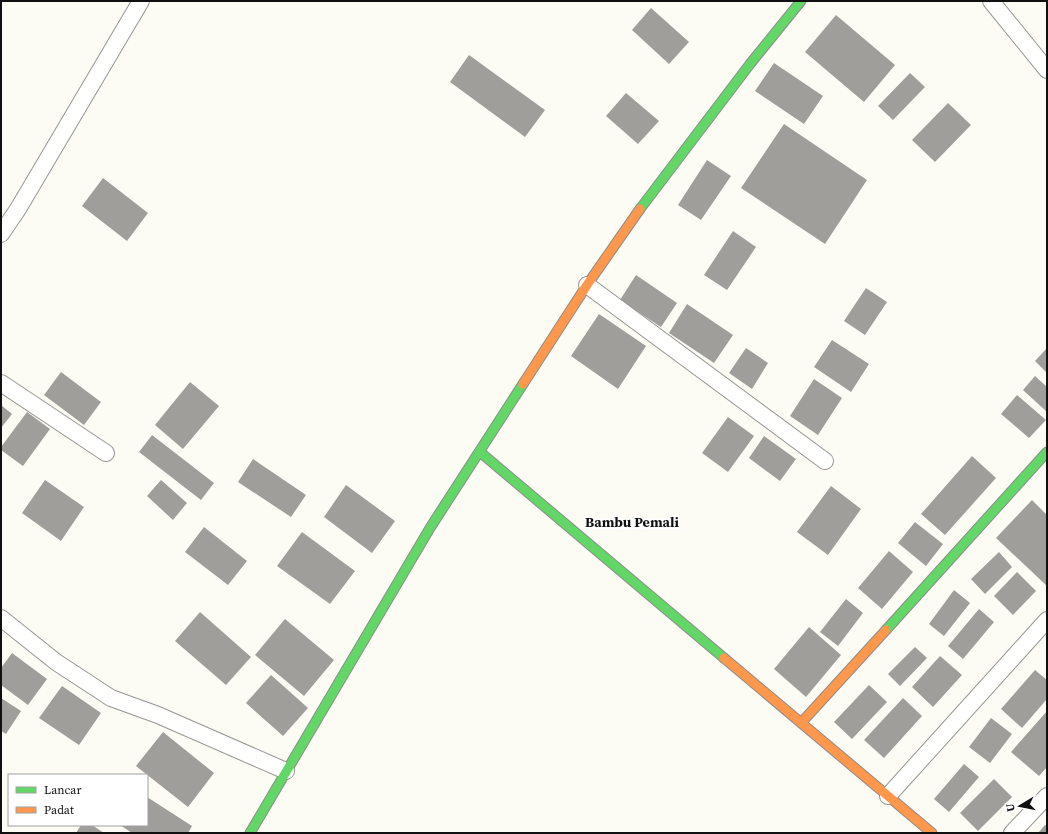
<svg xmlns="http://www.w3.org/2000/svg" width="1048" height="834" font-family="'Source Serif 4',serif">
<style>
.building{fill:#a09e9a}
.lines{fill:none;stroke-linecap:round;stroke-linejoin:round}
.street-casing{stroke:#969693;stroke-width:18}
.fast-casing{stroke:#8d8d8a;stroke-width:11}
.slow-casing{stroke:#8d8d8a;stroke-width:11}
.street{stroke:#fffffe;stroke-width:16}
.fast{stroke:#63d668;stroke-width:9}
.slow{stroke:#ff974d;stroke-width:9}
.labels{text-anchor:middle;dominant-baseline:central;stroke-width:4;stroke-linejoin:round;paint-order:stroke}
.quarter-label{font-size:14px;font-weight:bold;fill:#101010;stroke:#fff}
</style>
<rect width="100%" height="100%" fill="#fcfcf5"/>
<path class="building" d="M 651,8 L 689,42 L 669,64 L 632,30 Z
M 836,15 L 895,65 L 864,102 L 805,52 Z
M 469,55 L 545,110 L 525,137 L 450,82 Z
M 774,63 L 823,96 L 804,124 L 755,91 Z
M 910,73 L 925,87 L 893,120 L 878,106 Z
M 626,93 L 659,121 L 638,144 L 606,116 Z
M 948,103 L 971,125 L 935,162 L 912,140 Z
M 784,124 L 867,180 L 825,244 L 741,188 Z
M 707,160 L 731,176 L 701,220 L 678,205 Z
M 103,178 L 148,213 L 127,241 L 82,206 Z
M 733,231 L 756,247 L 727,290 L 704,275 Z
M 636,275 L 677,303 L 661,327 L 620,300 Z
M 866,288 L 887,302 L 865,335 L 844,321 Z
M 687,304 L 733,335 L 714,363 L 669,333 Z
M 599,314 L 646,346 L 618,389 L 571,356 Z
M 832,340 L 869,364 L 851,392 L 814,367 Z
M 746,348 L 768,363 L 752,389 L 729,373 Z
M 1047,348 L 1047,373 L 1035,361 Z
M 61,372 L 101,402 L 84,425 L 44,395 Z
M 1035,376 L 1047,387 L 1047,412 L 1023,390 Z
M 814,379 L 842,398 L 818,435 L 790,416 Z
M 190,382 L 219,406 L 183,449 L 155,425 Z
M 1017,395 L 1046,420 L 1029,438 L 1001,414 Z
M 1,405 L 12,414 L 1,428 Z
M 27,412 L 50,429 L 23,466 L 1,450 L 1,447 Z
M 728,417 L 754,436 L 728,472 L 702,453 Z
M 152,435 L 214,483 L 201,500 L 139,452 Z
M 764,436 L 796,459 L 780,481 L 749,458 Z
M 972,456 L 996,478 L 945,535 L 921,514 Z
M 253,459 L 306,495 L 291,517 L 238,482 Z
M 45,480 L 84,507 L 61,541 L 22,513 Z
M 161,480 L 187,503 L 173,520 L 147,496 Z
M 346,485 L 395,521 L 372,553 L 324,517 Z
M 831,486 L 861,509 L 828,555 L 797,532 Z
M 1032,500 L 1047,515 L 1047,586 L 996,538 Z
M 915,522 L 943,544 L 926,566 L 898,543 Z
M 204,527 L 247,561 L 228,585 L 185,552 Z
M 302,532 L 355,571 L 330,604 L 277,566 Z
M 889,551 L 913,572 L 882,609 L 858,588 Z
M 999,552 L 1012,567 L 985,594 L 971,579 Z
M 1017,572 L 1036,591 L 1013,615 L 994,596 Z
M 954,590 L 970,603 L 944,636 L 929,624 Z
M 846,599 L 863,613 L 838,646 L 820,632 Z
M 979,609 L 994,622 L 963,659 L 948,646 Z
M 200,612 L 251,657 L 226,685 L 175,641 Z
M 285,619 L 334,660 L 304,696 L 255,655 Z
M 809,627 L 841,655 L 806,697 L 774,669 Z
M 915,647 L 927,658 L 900,686 L 888,674 Z
M 12,653 L 47,679 L 28,705 L 1,685 L 1,668 Z
M 940,656 L 962,675 L 933,707 L 912,687 Z
M 1035,670 L 1047,680 L 1047,699 L 1022,728 L 1001,709 Z
M 271,675 L 308,708 L 283,736 L 246,703 Z
M 869,685 L 887,702 L 852,739 L 834,722 Z
M 62,686 L 101,713 L 79,745 L 39,718 Z
M 1,698 L 21,711 L 6,734 L 1,731 Z
M 903,698 L 922,716 L 884,758 L 864,740 Z
M 1047,711 L 1047,767 L 1039,776 L 1011,752 Z
M 991,718 L 1012,734 L 990,763 L 969,747 Z
M 163,732 L 214,773 L 188,807 L 136,766 Z
M 964,764 L 979,777 L 949,812 L 934,799 Z
M 994,779 L 1012,797 L 978,831 L 960,813 Z
M 147,797 L 192,826 L 188,833 L 132,833 L 120,825 L 147,825 Z
M 81,825 L 92,825 L 104,833 L 76,833 Z
M 1045,825 L 1047,826 L 1047,833 L 1038,833 Z"/>
<g class="lines">
<defs>
<path id="street" d="M 991,1 L 1047,70
M 1,234 L 18,209 L 141,1
M 587,285 L 825,461
M 1,383 L 106,453
M 1,618 L 56,662 L 111,698 L 158,715 L 286,771
M 888,796 L 1047,620
M 1012,833 L 1047,796"/>
<path id="fast" d="M 640,209 L 750,64 L 801,1
M 480,452 L 724,658
M 886,630 L 1047,452
M 250,833 L 430,528 L 523,384"/>
<path id="slow" d="M 523,384 L 587,285 L 640,209
M 724,658 L 932,833
M 801,723 L 886,630"/>
</defs>
<use href="#street" class="street-casing"/>
<use href="#fast" class="fast-casing"/>
<use href="#slow" class="slow-casing"/>
<use href="#street" class="street"/>
<use href="#fast" class="fast"/>
<use href="#slow" class="slow"/>
</g>
<g class="labels">
<g class="quarter-label">
<text x="632" y="522">Bambu Pemali</text>
</g>
</g>
<rect width="1048" height="834" fill="none" stroke="#101010" stroke-width="4"/>
<rect x="8" y="774" width="140" height="52" fill="#ffffff" stroke="#9f9f9f"/>
<rect x="16" y="787" width="20" height="6" fill="#63d668" stroke="#9f9f9f"/>
<text x="44" y="794" font-size="12" fill="#101010">Lancar</text>
<rect x="16" y="807" width="20" height="6" fill="#ff974d" stroke="#9f9f9f"/>
<text x="44" y="814" font-size="12" fill="#101010">Padat</text>
<g transform="translate(1020 806) rotate(260)" stroke="#ffffff" stroke-width="3" paint-order="stroke">
<path d="M0-3L7 15L0 10L-7 15Z" fill="#101010"/>
<text y="-6" font-size="11" font-weight="bold" text-anchor="middle" fill="#101010">U</text>
</g>
</svg>
